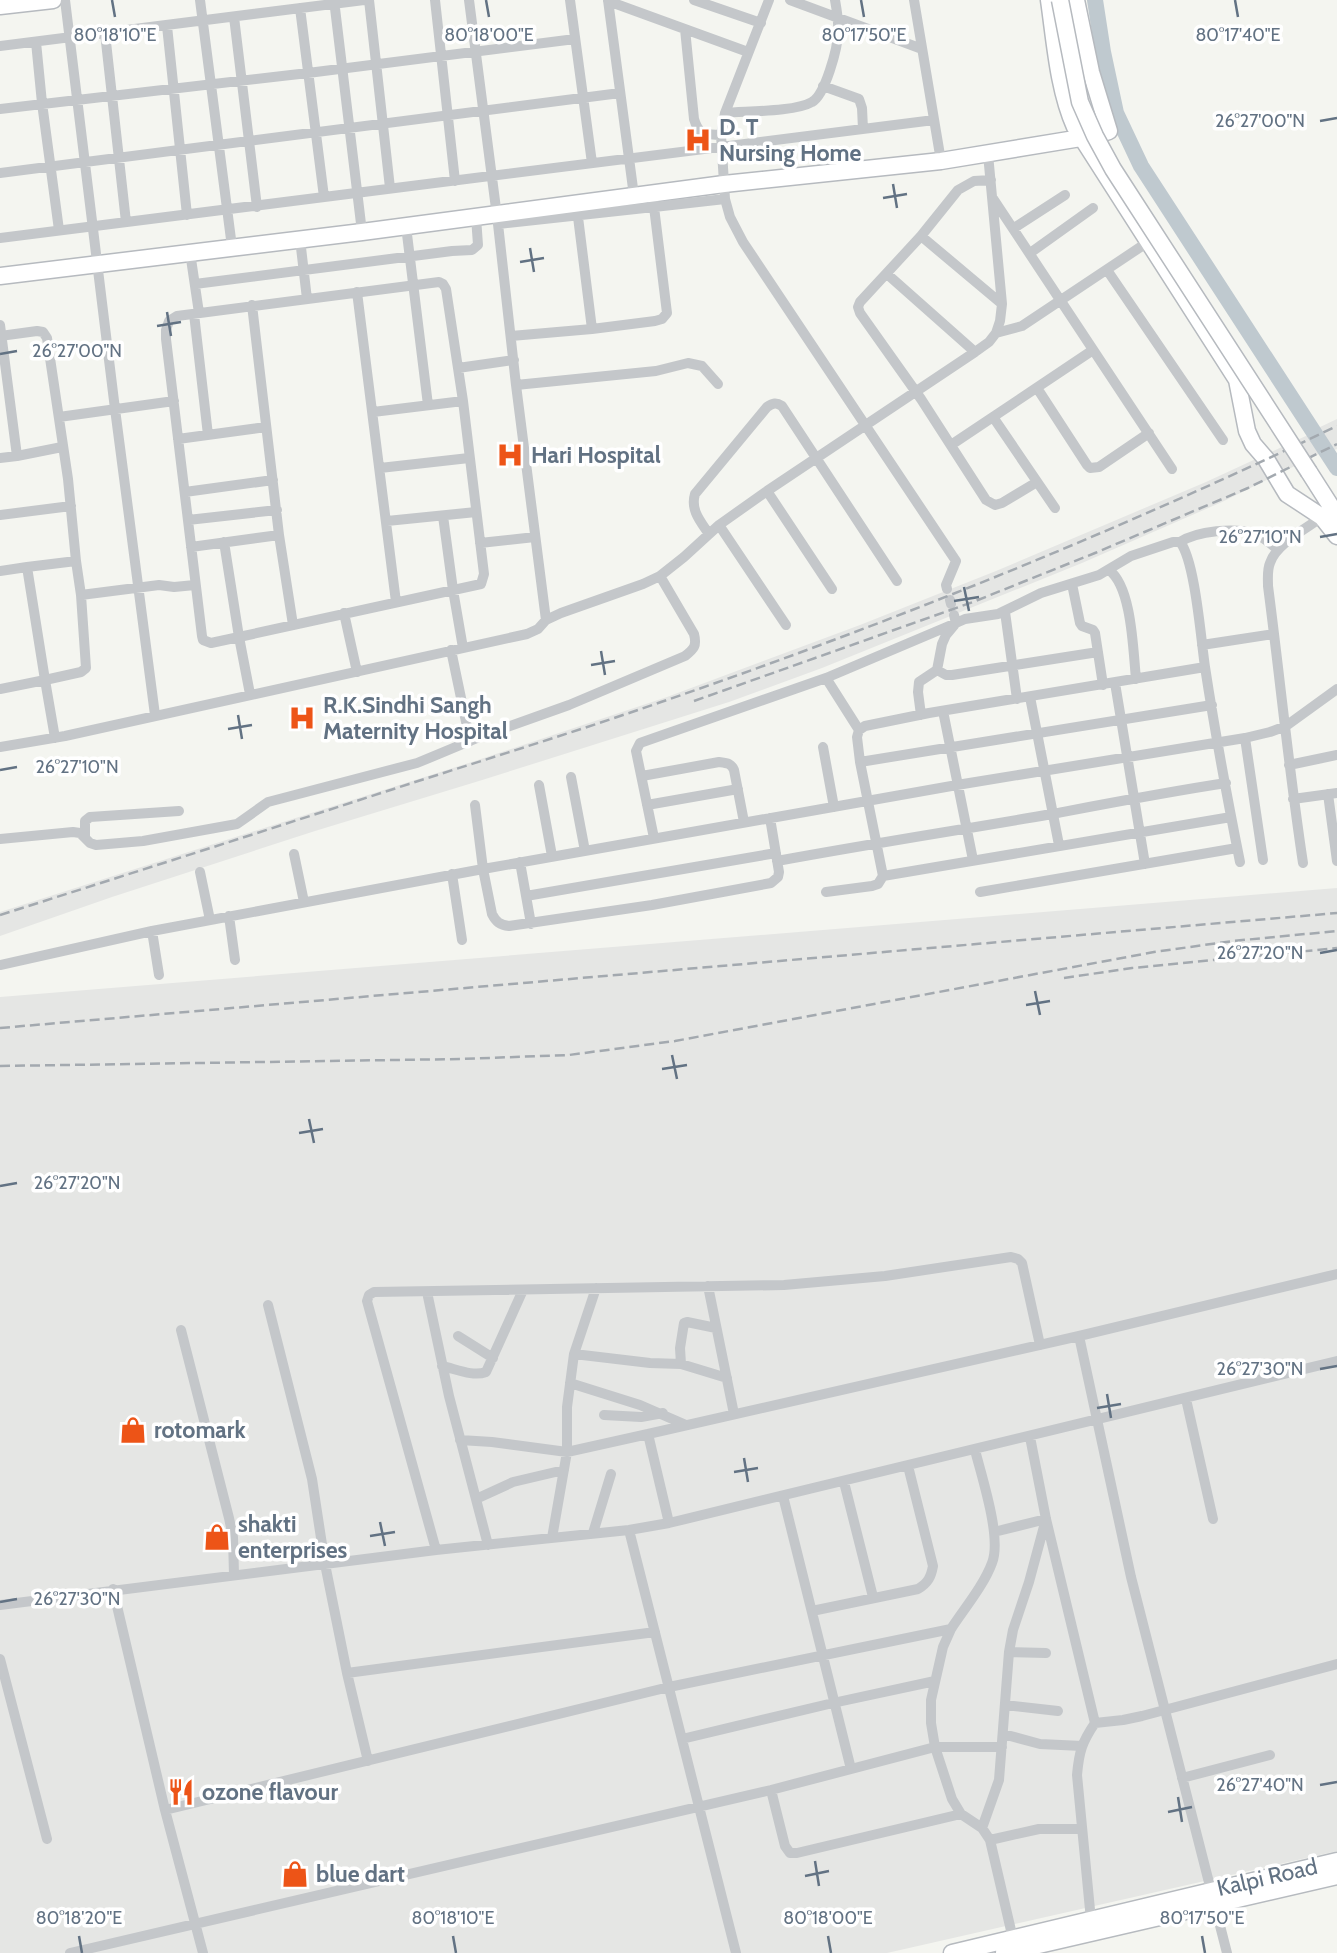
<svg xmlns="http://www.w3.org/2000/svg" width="1337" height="1953" font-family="Cabin,sans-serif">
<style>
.built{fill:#e5e6e4}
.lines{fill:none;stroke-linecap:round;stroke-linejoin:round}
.river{stroke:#bfc9cf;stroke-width:16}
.secondary-casing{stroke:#b6babf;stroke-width:19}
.street{stroke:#c4c7ca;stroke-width:10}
.secondary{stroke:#fff;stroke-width:16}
.rail{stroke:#a3a9af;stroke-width:2.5;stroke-dasharray:10 5;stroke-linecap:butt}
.secondary-bridge-casing{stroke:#b6babf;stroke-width:19;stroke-linecap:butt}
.secondary-bridge{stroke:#fff;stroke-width:16}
.ticks{fill:none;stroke:#627283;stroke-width:2.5}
.labels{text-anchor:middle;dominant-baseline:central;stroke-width:7;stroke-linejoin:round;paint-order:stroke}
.poi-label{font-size:23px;font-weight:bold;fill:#627283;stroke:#fff;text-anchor:start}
.street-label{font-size:23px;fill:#627283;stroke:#fff}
.ticks-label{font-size:18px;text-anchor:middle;fill:#627283;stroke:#fff;stroke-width:7;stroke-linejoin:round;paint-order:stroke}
</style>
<rect width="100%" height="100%" fill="#f4f5f0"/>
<path class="built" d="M 1337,419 L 1337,449 L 1334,450 L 1318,428 Z
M 1308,435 L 1319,454 L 1222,502 L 1082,563 L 822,668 L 729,702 L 479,781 L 315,831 L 112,897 L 0,936 L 0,912 L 475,761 L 667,697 L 860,625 L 996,571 L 1206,482 Z
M 1337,888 L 1337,1851 L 887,1953 L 0,1953 L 0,997 Z"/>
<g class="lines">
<path class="river" d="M 1095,0 L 1103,52 L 1116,113 L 1141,166 L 1337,468"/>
<defs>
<path id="secondary" d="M 1049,0 C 1055,41 1058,89 1075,127 L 1237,380 L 1247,431 L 1253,444 L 1266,459 L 1287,494 L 1322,517 L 1337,536
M 0,6 L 53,0
M 0,276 L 362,232 L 724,184 L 941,161 L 1093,136 L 1109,131 L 1091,72 L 1076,0
M 1309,472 L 1337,516
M 952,1953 L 1337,1861
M 1004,1953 L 1337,1876"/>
</defs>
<use href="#secondary" class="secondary-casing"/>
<path class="street" d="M 65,0 L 115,409 L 155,715
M 200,0 L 232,247
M 334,0 L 362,232
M 369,0 L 390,188
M 435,0 L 455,181
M 469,0 L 498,224 L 516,385 L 546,620
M 570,0 L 592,163
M 608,0 L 634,196
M 694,0 L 761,23
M 769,0 L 725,113 L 721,135 L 725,199 L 730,217 L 743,242 L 956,561 L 946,585 L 947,589
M 790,0 L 922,49
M 914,0 L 941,161
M 608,1 L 748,52
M 300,8 L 324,197
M 234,17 L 257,207
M 167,26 L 187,215
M 685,29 L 694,119 C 699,136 705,134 721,135
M 105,33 L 126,222
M 36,42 L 42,103 L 59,230
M 0,46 L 364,0
M 823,86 L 859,99 L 862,108 L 863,129
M 0,109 L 308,73 L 575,39
M 725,113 C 746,111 795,112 812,102 C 825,95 838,48 838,32 C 839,22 837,11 835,0
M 988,154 L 1002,304 L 1000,321 L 996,333
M 0,173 L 620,93
M 991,180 L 974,181 L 958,190 L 921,236 L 860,302 L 858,307 L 860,313 L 921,399 L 986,500 L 995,505 L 1002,503 L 1037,482
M 992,197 L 1172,469
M 653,200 L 654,207 L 725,199
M 498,224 L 654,207 L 667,313 L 662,319 L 655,321 L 592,329
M 406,226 L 428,405
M 1014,228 L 1065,195
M 921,236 L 1002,304
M 0,238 L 934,120
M 300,239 L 307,299
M 190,252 L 199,313
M 1030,253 L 1093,208
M 1107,270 L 1223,440
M 887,274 L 975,352
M 439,282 L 443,284 L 446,289 L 463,401 L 484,574 L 481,584 L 239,637 L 211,643 L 203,640 L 202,636 L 166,339 L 166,330 L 169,321 L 177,316 Z
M 195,284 L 452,251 L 472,250 L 478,245 L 476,217
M 357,292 L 396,602
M 252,305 L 279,535 L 293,625
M 194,314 L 208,435
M 0,325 L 17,456 L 62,447
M 0,336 L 37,331 L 43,332 L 47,338 L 68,479 L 76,561
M 511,336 L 592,329 L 577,209
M 458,368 L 514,360
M 516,385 L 656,371 L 688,363 L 702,366 L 718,384
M 1037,388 L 1087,465 L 1090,468 L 1099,467 L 1149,433
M 373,412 L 463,401
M 59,417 L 174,401
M 993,417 L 1055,508
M 178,439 L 266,427
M 951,445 L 1093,350
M 0,458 L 17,456
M 380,468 L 469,458
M 767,491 L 832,589
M 185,492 L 273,480
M 0,515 L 71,506
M 443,516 L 453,590 L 463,648
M 188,520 L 277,510
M 387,521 L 476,512
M 719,525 L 786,625
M 709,534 C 701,522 690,510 695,494 L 767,407 C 773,403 776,402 782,406 L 897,581
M 224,542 L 239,637 L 250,694
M 1180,542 C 1197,531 1235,527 1255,534 C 1264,537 1271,544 1278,550
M 480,543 L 535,537
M 191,547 L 279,535
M 1109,570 C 1132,587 1133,650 1136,679
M 0,571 L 27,567
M 1072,584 L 1080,623 L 1082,626 L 1093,630 L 1095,633 L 1103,685
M 81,595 L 76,561 L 27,567 L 45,680 L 81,672 L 86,668 L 81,595 L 159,585 L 174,587 L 195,585
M 950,600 L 951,604
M 1005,612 L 1017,699
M 344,613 L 357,672
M 1202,645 L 1274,634
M 451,650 L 470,741
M 1205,667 L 929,713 L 865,726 L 859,730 L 857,737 L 860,762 L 883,876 L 1231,817
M 937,670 L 946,675 L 952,675 L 1098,652
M 826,678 L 859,730
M 1115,683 L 1145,864
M 0,689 L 45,680 L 55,738
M 1030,697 L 1059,845
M 943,711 L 973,860
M 921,715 L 918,692 L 919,682 L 937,670 L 942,644 L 946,635 L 956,623 L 965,619 L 998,614 L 1041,593 L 1099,575 L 1131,556 L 1173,542 L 1180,542 C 1195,560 1201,640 1205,667 C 1215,732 1227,797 1240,862
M 1245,738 L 1263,860
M 0,747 L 65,736 L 527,634 L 538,629 L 546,620 L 561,613 L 643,584 L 660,576 L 684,557 L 719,525 L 767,491 L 975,352 L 989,342 L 996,333 L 1022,326 L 1148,242
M 823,747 L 834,807
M 860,762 L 1212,705
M 1289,765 L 1337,755
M 642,776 L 719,762 C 727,763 731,763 734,770 L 744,822
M 571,777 L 585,851
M 539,785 L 552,856
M 1328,794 L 1337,861
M 1293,799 L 1337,793
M 475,805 L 483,869 L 492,914 C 496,922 500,925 509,926 L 652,905 L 771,883 L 778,877 L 779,872 L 770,818
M 647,805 L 738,789
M 85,837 L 85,821 L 90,817 L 179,811
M 654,838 L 636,751 L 640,743 L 826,678 L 956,623 L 954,615
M 0,839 L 73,832 L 80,833 L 90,843 L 96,845 L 108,844 L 143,841 L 237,824 L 268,802 L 417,763 L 482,736 L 569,705 L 685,656 C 694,649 697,646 694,634 L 660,576
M 294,854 L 304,902
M 777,861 C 869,844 960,830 1052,814 C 1110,803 1167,792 1226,783
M 520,862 L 531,924
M 1303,863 C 1289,771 1280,678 1268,586 C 1268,578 1267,570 1270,563 C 1276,544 1307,528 1322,517
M 200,872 L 210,920
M 452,874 L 462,940
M 826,892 L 872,886 L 878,884 L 883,876
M 980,892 L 1237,848
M 526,896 L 776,853
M 229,916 L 235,960
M 152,931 L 159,975
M 0,965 L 152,931 L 483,869 L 957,785 L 1245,738 L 1270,732 L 1286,726 L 1337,689
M 708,1286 L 734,1414
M 427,1292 L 449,1396 L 488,1545
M 268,1305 L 312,1479 L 325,1564 L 347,1673 L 368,1761
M 181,1330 L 229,1518 L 233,1537 L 234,1575
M 458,1336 L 493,1358
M 1079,1336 L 1131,1577 L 1227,1953
M 574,1354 L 650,1363 L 681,1364 L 727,1378
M 681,1364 L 680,1348 L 684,1323 L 687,1322 L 716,1328
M 442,1366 C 456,1369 473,1377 486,1372 L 523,1290
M 570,1383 L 640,1405 L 686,1425
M 1186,1399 L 1213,1519
M 604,1415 L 641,1417 L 663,1413
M 648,1434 L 1079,1336 L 1337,1274
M 1030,1437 L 1046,1519 L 1095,1723
M 460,1440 L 492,1442 L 567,1452 L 648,1434 L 669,1523
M 844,1482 L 873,1597
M 783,1496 L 851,1769
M 476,1499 L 513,1482 L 564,1470
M 629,1530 L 736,1953
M 593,1533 L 611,1474
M 552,1538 L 567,1452 L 567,1407 L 574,1354 L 596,1288
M 436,1550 L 367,1301 L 369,1295 L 374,1292 L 784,1285 L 885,1276 L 1011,1257 L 1018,1259 L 1022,1263 L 1040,1345
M 113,1589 L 165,1810 L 203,1953
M 0,1605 L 436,1550 L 629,1530 L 669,1523 L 1337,1361
M 812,1611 L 918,1589 C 928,1583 931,1577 933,1566 L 908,1466
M 951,1629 L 943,1647 L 931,1700 L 931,1723 L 935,1747 L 952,1799 L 961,1814 L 982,1828 L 990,1840 L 1013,1939
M 1009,1652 L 1046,1653
M 0,1659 L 47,1839
M 347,1673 L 655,1632
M 1005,1705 L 1058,1711
M 1003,1734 L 1040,1744 L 1082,1746
M 682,1739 L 833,1703 L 935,1681
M 1182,1778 L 1270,1755
M 771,1790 L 785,1846 L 790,1853 L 797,1853 L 961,1814
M 165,1810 L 669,1687 L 951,1629 C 964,1609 984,1585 992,1563 C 1002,1538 982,1478 975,1450
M 982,1828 L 999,1780 L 1009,1652 L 1013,1630 L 1029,1582 L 1046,1519 L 994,1532
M 990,1840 L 1039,1829 L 1082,1829
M 1091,1920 L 1077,1775 C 1079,1752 1082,1742 1095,1723 L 1123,1720 L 1142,1716 L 1337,1664
M 70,1953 L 771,1790 L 935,1747 L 1002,1747"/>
<use href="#secondary" class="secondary"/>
<path class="rail" d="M 694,701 L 973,602 L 1095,553 L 1248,488 L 1337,444
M 0,915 C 136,872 273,828 409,784 C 493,757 578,731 661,702 C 891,623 1118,531 1337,426
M 1064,978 L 1132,968 L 1337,948
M 0,1028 L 1337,913
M 0,1066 L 460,1059 L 569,1055 L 675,1041 L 1154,952 L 1233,941 L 1337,931"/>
<defs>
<path id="secondary-bridge" d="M 1060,0 L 1080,102 L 1095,136 L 1113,169 L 1309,472"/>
</defs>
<use href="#secondary-bridge" class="secondary-bridge-casing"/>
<use href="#secondary-bridge" class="secondary-bridge"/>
</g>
<path class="ticks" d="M 112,0 L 115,17M 486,0 L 489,17M 861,0 L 864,17M 1235,0 L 1238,17M 1320,121 L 1337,118M 893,184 L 897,208M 883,198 L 907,194M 530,248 L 534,272M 520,262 L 544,258M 167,312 L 171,336M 157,326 L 181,322M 0,354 L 17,351M 1320,537 L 1337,534M 964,587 L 969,611M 954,601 L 979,597M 601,651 L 605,675M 591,665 L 615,661M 238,715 L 242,739M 228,729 L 252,725M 0,770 L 17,767M 1320,953 L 1337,950M 1035,991 L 1040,1015M 1026,1005 L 1050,1001M 672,1055 L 677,1079M 662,1069 L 687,1065M 309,1119 L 314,1143M 299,1133 L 323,1129M 0,1186 L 17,1183M 1320,1369 L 1337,1366M 1107,1394 L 1111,1418M 1097,1408 L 1121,1404M 744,1458 L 748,1482M 734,1472 L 758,1468M 380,1522 L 385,1546M 370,1536 L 395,1532M 0,1602 L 17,1599M 1320,1785 L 1337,1782M 1178,1797 L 1182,1822M 1168,1812 L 1192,1807M 815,1861 L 819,1886M 805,1876 L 829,1871M 79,1936 L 82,1953M 453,1936 L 456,1953M 828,1936 L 831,1953M 1202,1936 L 1205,1953"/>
<defs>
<symbol id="hospital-bare" viewBox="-9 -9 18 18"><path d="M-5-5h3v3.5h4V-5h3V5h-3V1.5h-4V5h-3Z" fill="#ed5417" stroke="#fff" stroke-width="2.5" paint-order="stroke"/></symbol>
<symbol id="shop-bare" viewBox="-9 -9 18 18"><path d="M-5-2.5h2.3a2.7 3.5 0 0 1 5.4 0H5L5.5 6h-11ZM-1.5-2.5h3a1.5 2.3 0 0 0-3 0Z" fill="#ed5417" stroke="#fff" stroke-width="2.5" paint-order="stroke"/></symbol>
<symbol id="restaurant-bare" viewBox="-9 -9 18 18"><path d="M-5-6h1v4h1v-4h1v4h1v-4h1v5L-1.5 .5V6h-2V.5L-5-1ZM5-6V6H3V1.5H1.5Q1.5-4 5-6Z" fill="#ed5417" stroke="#fff" stroke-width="2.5" paint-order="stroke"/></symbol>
</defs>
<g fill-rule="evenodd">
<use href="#hospital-bare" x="679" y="121" width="38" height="38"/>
<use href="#hospital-bare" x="491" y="436" width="38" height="38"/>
<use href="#hospital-bare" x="283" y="699" width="38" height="38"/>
<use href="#shop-bare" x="114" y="1411" width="38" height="38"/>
<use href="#shop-bare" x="198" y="1518" width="38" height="38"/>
<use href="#restaurant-bare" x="162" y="1773" width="38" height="38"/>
<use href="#shop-bare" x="276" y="1855" width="38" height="38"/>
</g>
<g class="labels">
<g class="poi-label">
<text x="719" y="127">D. T<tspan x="719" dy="26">Nursing Home</tspan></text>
<text x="531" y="455">Hari Hospital</text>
<text x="323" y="705">R.K.Sindhi Sangh<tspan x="323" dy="26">Maternity Hospital</tspan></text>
<text x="154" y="1430">rotomark</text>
<text x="238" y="1524">shakti<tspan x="238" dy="26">enterprises</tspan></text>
<text x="202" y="1792">ozone flavour</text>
<text x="316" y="1874">blue dart</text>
</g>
<g class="street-label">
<text transform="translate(1267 1877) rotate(-13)">Kalpi Road</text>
</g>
</g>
<g class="ticks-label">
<text x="115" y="41">80°18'10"E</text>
<text x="489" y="41">80°18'00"E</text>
<text x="864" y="41">80°17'50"E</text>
<text x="1238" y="41">80°17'40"E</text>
<text x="1260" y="127">26°27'00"N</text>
<text x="77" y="357">26°27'00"N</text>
<text x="1260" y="543">26°27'10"N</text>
<text x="77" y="773">26°27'10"N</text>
<text x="1260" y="959">26°27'20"N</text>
<text x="77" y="1189">26°27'20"N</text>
<text x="1260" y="1375">26°27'30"N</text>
<text x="77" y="1605">26°27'30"N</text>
<text x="1260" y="1791">26°27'40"N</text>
<text x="79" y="1924">80°18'20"E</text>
<text x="453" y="1924">80°18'10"E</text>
<text x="828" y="1924">80°18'00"E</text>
<text x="1202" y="1924">80°17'50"E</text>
</g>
</svg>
